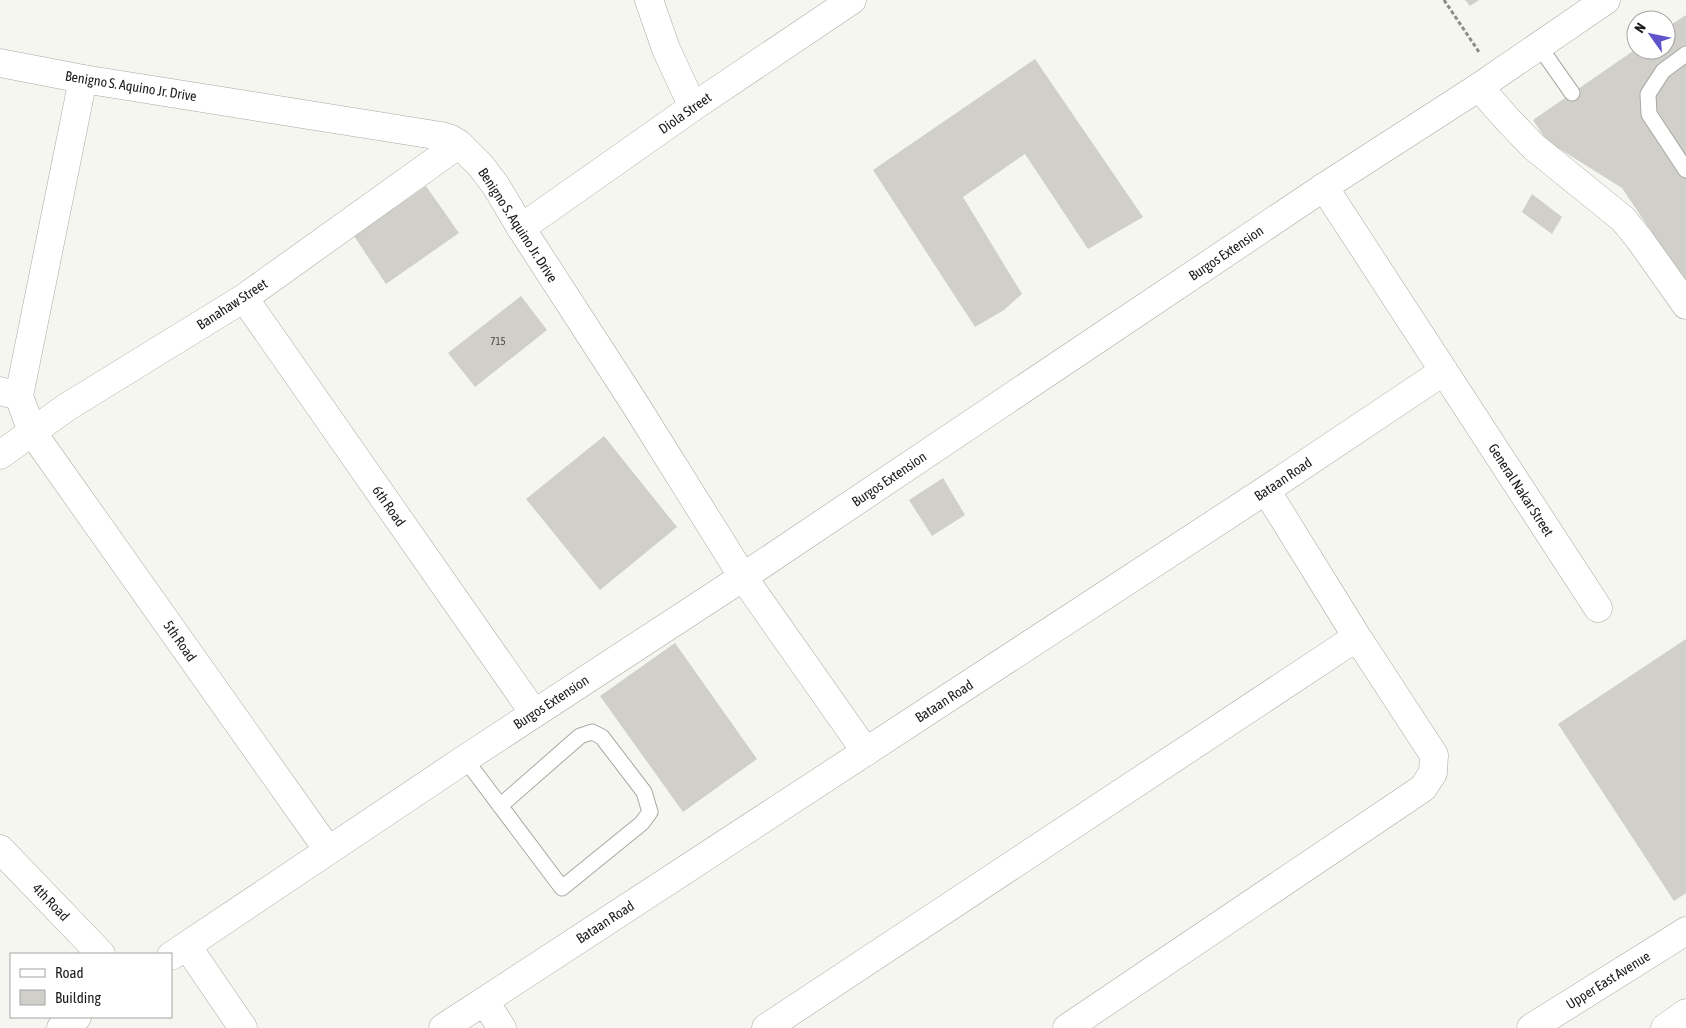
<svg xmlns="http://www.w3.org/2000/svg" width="1686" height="1028" font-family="'Asap Condensed',sans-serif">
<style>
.building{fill:#d0cfca}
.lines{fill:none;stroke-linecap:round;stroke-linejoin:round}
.lane-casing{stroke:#a9a8a3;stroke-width:17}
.street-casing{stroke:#a9a8a3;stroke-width:29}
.secondary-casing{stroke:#a9a8a3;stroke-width:29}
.path{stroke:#8d8c88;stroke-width:3;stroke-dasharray:4 2.5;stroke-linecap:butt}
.lane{stroke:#fff;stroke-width:15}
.street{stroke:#fff;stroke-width:28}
.secondary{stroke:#fff;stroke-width:28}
.labels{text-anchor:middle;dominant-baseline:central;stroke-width:4;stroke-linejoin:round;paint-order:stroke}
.number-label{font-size:11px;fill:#4a4946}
.street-label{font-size:14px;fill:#1d1c1a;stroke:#fff}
</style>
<rect width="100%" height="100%" fill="#f6f6f0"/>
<path class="building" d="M 1465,0 L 1479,0 L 1470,6 Z
M 1686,15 L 1686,283 L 1622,188 L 1547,141 L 1533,120 L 1636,49 L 1666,50 L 1666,28 Z
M 1035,59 L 1143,217 L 1088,249 L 1025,154 L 963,197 L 1022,294 L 1004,310 L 975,327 L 873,170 Z
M 426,186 L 459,233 L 386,284 L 354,236 Z
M 1532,194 L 1562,217 L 1552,234 L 1522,212 Z
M 521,296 L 547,330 L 475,387 L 448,353 Z
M 604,436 L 677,527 L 600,590 L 526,499 Z
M 943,478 L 965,515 L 932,536 L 909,500 Z
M 1686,639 L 1686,893 L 1674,901 L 1558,724 Z
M 675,643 L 757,759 L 683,812 L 600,696 Z"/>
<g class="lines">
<defs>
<path id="lane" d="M 1539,46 L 1572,93
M 1686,54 L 1663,71 L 1648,94 L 1649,114 L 1686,170
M 465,759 L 562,888 L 642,823 L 650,812 L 644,792 L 602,737 L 592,732 L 580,736 L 500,806"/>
<path id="street" d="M 649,0 L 666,49 L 693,107
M 1479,87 L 1507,119 L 1534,147 L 1623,219 L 1640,240 L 1686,305
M 1324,187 L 1598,608
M 521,228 L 693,107 L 852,0
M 244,298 L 534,713
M 0,391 L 19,396 L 32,432 L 328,850
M 19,396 L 83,79
M 0,455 L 67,407 L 244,298 L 459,144
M 743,577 L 866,752
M 0,849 L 101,954
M 187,946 L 243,1028
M 484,1001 L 502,1028
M 443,1028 L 1266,490 L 1444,371
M 766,1028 L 1357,637
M 1067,1028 L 1423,788 L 1433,773 L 1434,755 L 1357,637 L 1266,490"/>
<path id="secondary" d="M 0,63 L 83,79 L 441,136 L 451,139 L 459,144 L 481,166 L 496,186 L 521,228 L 633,401 L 743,577
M 171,956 L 465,759 L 743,577 L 1324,187 L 1479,87 L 1606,0
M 61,1028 L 77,1017
M 1531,1028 L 1686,931
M 1665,1028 L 1686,1013"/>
</defs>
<use href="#lane" class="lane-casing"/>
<use href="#street" class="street-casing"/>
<use href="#secondary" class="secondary-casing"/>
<path class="path" d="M 1444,0 L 1479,52"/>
<use href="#lane" class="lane"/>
<use href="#street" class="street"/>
<use href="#secondary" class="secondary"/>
</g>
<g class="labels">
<g class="number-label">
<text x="498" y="341">715</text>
</g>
<g class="street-label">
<text transform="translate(131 86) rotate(9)">Benigno S. Aquino Jr. Drive</text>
<text transform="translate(685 113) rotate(-35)">Diola Street</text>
<text transform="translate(518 225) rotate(57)">Benigno S. Aquino Jr. Drive</text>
<text transform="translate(1226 253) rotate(-34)">Burgos Extension</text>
<text transform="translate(232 304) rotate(-33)">Banahaw Street</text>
<text transform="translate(889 479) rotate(-34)">Burgos Extension</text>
<text transform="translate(1283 479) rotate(-34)">Bataan Road</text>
<text transform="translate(1521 490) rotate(57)">General Nakar Street</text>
<text transform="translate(389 506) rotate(55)">6th Road</text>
<text transform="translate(180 641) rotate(55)">5th Road</text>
<text transform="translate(944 701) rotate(-33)">Bataan Road</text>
<text transform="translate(551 702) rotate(-33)">Burgos Extension</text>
<text transform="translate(51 902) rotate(46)">4th Road</text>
<text transform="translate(605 922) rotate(-33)">Bataan Road</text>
<text transform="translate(1608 980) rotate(-32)">Upper East Avenue</text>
</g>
</g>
<rect x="10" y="953" width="162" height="65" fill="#ffffff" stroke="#a5a4a3"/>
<rect x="20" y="969" width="25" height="8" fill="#ffffff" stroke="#a5a4a3"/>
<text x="55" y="978" font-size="15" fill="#1d1c1a">Road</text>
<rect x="20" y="990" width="25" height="15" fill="#d0cfca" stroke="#a5a4a3"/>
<text x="55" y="1003" font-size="15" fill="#1d1c1a">Building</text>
<g transform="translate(1651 35) rotate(303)"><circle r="24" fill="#ffffff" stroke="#a5a4a3"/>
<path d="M0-4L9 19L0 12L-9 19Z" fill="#5e53cb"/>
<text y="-8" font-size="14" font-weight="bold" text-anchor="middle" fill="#1d1c1a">N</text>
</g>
</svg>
